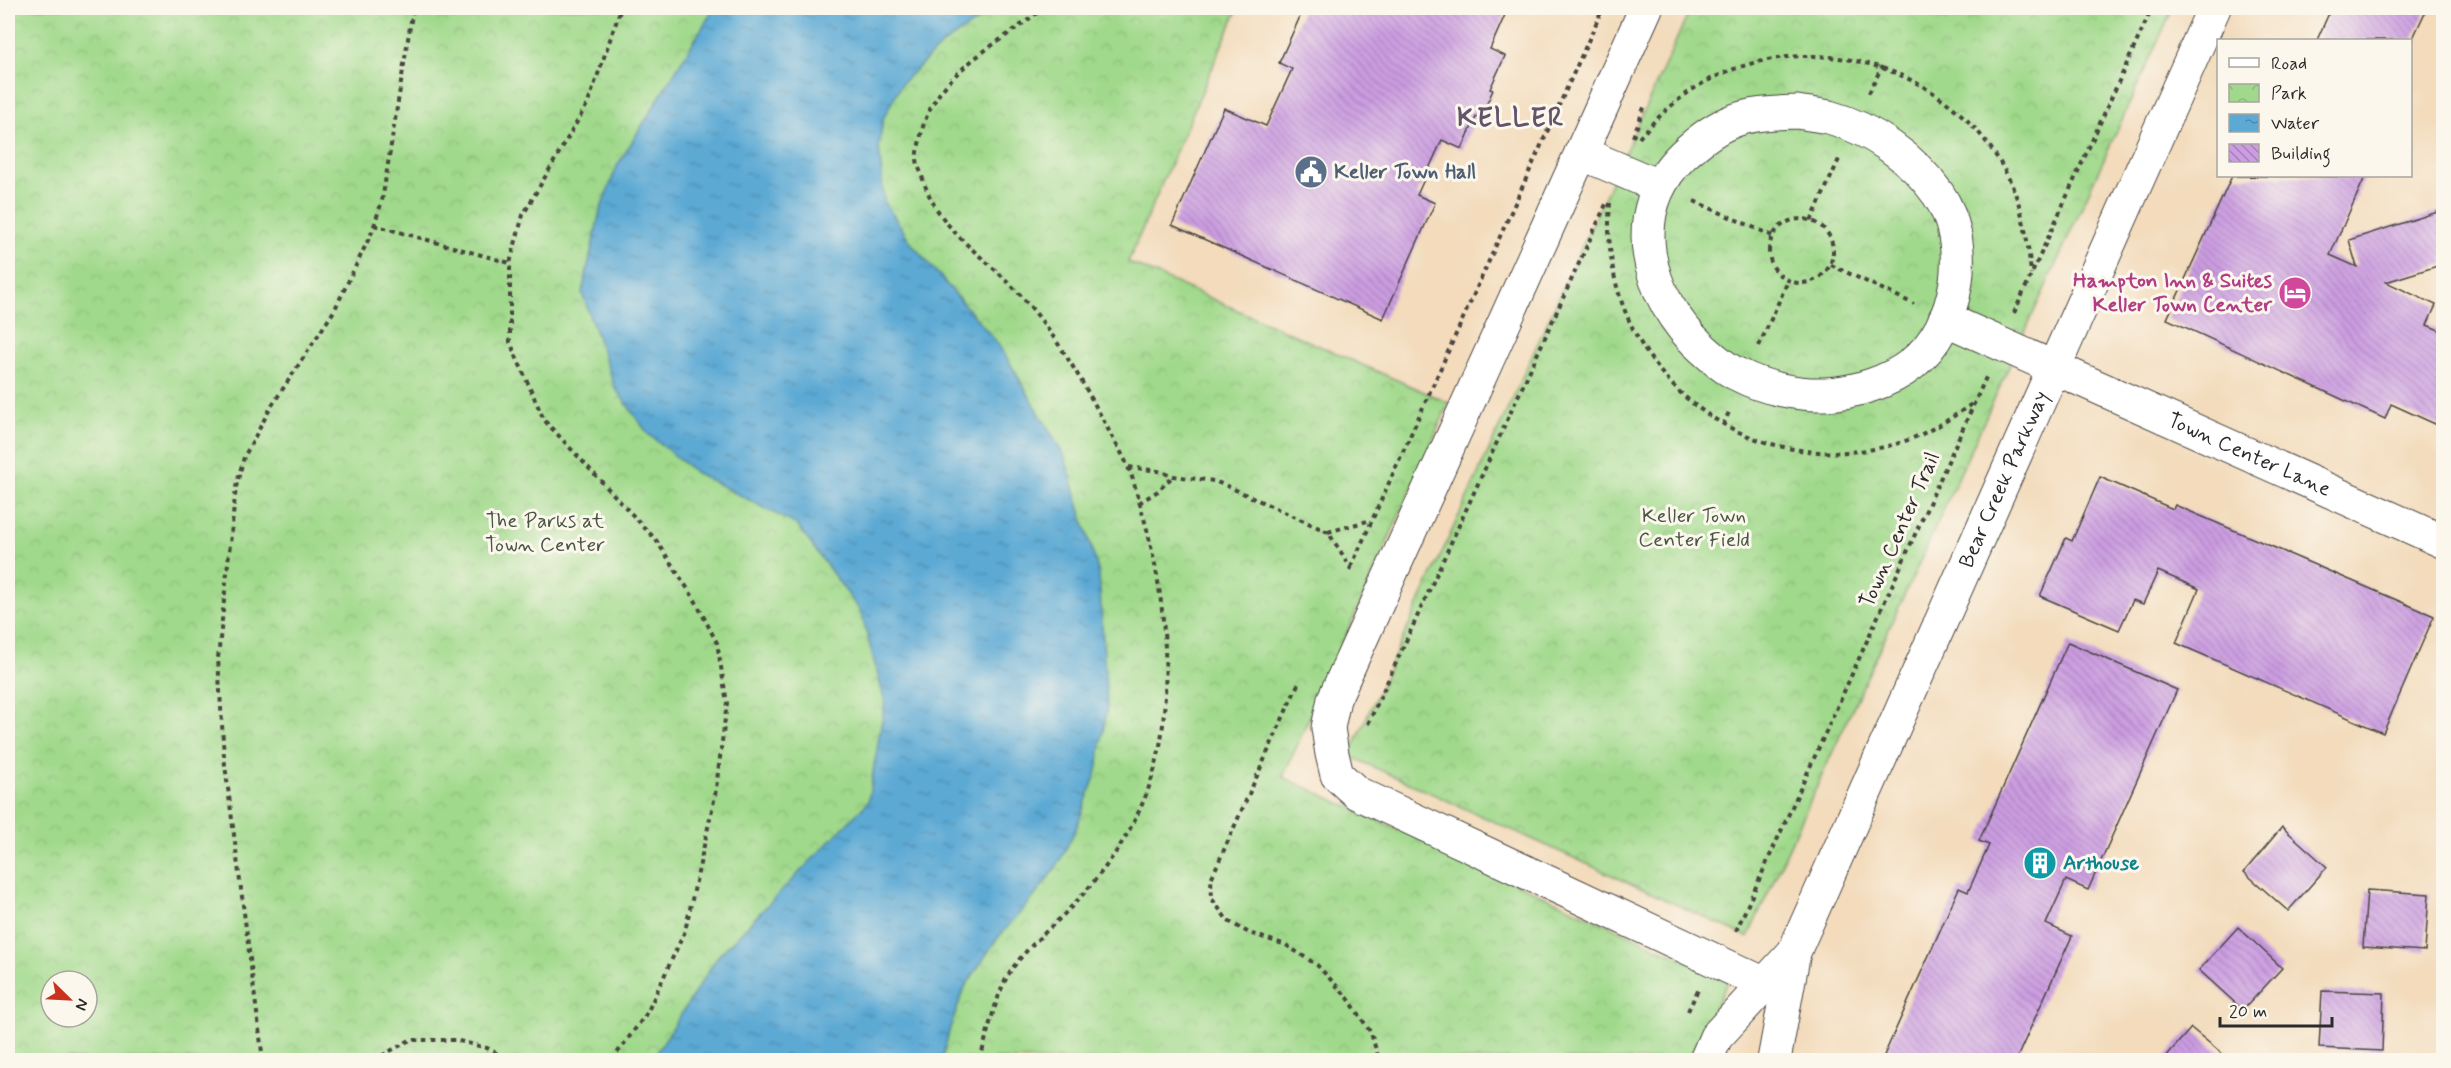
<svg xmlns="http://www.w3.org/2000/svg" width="2451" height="1068" font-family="Mynerve,sans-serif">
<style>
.park{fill:url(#park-crowns);stroke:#66825b;stroke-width:1.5;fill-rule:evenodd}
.water{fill:url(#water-ripples);stroke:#436a80;stroke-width:1.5}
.building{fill:url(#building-back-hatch)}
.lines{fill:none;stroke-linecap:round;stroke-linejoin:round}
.minor-casing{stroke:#494541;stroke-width:35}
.major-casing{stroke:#494541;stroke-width:35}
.path{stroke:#494541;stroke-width:4;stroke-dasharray:4.5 4.5;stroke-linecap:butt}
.minor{stroke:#fff;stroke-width:33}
.major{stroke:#fff;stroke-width:33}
.labels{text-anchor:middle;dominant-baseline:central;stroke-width:6;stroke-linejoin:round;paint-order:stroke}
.service-label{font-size:21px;font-weight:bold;fill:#4e5e75;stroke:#fbf7ec;text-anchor:start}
.hotel-label{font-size:21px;font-weight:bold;fill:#b23c85;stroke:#fbf7ec;text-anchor:end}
.street-label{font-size:21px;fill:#2b2b2b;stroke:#fbf7ec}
.park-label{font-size:21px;fill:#485643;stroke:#fbf7ec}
.culture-label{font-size:21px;font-weight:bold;fill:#0d838f;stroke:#fbf7ec;text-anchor:start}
.district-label{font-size:27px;font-weight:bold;letter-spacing:1.5px;fill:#63536b;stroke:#fbf7ec}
</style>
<defs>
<pattern id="park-crowns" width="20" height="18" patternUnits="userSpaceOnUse" patternTransform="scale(1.5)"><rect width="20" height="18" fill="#a0d98b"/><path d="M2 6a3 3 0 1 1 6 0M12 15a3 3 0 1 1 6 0" fill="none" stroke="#8aba78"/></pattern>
<pattern id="water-ripples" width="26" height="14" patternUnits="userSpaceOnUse" patternTransform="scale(1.5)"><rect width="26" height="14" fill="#5ba9d4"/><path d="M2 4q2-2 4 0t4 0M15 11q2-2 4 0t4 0" fill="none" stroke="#4b8aac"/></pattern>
<pattern id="building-back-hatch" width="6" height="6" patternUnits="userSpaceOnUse" patternTransform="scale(1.5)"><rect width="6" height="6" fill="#cc9de2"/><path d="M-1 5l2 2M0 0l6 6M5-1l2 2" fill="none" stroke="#a680b7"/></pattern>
</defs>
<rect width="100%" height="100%" fill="#fbf7ec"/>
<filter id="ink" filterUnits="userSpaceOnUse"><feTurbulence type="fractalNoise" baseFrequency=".0167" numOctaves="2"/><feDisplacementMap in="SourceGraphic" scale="12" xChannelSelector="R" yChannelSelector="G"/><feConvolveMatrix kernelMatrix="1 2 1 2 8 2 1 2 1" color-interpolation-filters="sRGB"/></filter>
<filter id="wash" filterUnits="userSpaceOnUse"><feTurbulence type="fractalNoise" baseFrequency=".008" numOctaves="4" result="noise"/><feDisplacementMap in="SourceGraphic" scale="24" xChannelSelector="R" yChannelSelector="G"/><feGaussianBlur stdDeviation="1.35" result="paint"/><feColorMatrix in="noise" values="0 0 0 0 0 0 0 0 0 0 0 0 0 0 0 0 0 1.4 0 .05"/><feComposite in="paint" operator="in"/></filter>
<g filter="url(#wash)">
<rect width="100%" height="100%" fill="#f3dbbc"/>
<path class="park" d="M 8,8 L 1238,8 L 1128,262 L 1449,403 L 1283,777 L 1729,980 L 1688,1060 L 8,1060 ZM 51,981 L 87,981 L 87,1017 L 51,1017 Z
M 1691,8 L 2173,8 L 1748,937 L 1349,756 Z"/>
<path class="water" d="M 712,8 L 997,8 L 944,43 L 902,83 L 883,119 L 879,146 L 884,201 L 912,244 L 1000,346 L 1065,457 L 1099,574 L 1107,707 L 1097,771 L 1076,829 L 1058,864 L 1034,897 L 996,940 L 965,987 L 950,1028 L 942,1060 L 652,1060 L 718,956 L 868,802 L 885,702 L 861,612 L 797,525 L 695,472 L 648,434 L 615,388 L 582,293 L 600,211 L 617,166 L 710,15 Z"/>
<g id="blocks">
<path class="building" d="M 1304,8 L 1508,8 L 1490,49 L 1505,56 L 1490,89 L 1493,90 L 1480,119 L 1476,117 L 1462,149 L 1442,140 L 1417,195 L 1435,203 L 1383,319 L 1172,225 L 1224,108 L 1266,126 L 1292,69 L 1279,63 Z
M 2322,8 L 2427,8 L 2412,40 L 2317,40 L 2330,11 Z
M 2232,176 L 2365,177 L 2330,255 L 2357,267 L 2349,240 L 2444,210 L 2444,264 L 2386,282 L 2436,305 L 2427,325 L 2444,332 L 2444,428 L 2391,404 L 2385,419 L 2167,319 Z
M 2100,477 L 2173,509 L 2175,505 L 2434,616 L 2383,733 L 2176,643 L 2199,589 L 2158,571 L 2143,604 L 2133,600 L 2119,630 L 2040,596 L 2066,538 L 2072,541 Z
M 2068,642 L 2177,690 L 2088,890 L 2066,880 L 2046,924 L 2072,936 L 2016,1060 L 1882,1060 L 1959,888 L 1968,892 L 1989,845 L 1979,841 Z
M 2282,827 L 2327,867 L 2288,911 L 2244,872 Z
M 2367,890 L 2429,894 L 2425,951 L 2363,947 Z
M 2238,927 L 2282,968 L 2243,1010 L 2199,970 Z
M 2322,991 L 2384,993 L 2382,1051 L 2319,1048 Z
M 2191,1028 L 2230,1060 L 2163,1060 Z"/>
</g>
</g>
<g filter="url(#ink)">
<use href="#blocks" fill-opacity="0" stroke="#494541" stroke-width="1.5"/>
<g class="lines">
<defs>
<g id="minor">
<path d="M 1646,8 L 1581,153 L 1658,186"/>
<path d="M 1797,112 C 1808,114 1819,115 1829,117 C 1872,129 1913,158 1938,194 C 1972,243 1960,326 1912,364 C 1890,382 1853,393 1825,394 C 1797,395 1764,388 1739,375 C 1725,369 1713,358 1702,348 C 1646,297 1624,212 1683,155 C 1697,142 1714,128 1733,121 C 1753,113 1776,113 1797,112 Z"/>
<path d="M 1581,153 L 1334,699 L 1328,728 L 1332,754 L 1337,775 L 1357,793 L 1765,984"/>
<path id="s1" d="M 1945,319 L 2444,542"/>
</g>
<g id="major">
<path d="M 1706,1060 L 1716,1037 L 1794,952"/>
<path id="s2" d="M 1774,1060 L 1794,952 L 2214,8"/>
</g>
</defs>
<use href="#minor" class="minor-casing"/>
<use href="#major" class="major-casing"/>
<path class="path" d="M 1869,93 L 1882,66
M 1633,137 L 1645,105
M 1639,138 C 1660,114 1684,92 1713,78 C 1819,26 1955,69 2008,177 C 2023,207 2028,241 2031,274
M 1694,201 L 1773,236
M 1610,203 C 1596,359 1730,480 1884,447 C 1917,440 1945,423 1973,403
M1769 251a32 32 0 1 1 64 0a32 32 0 1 1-64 0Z
M 1811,221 L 1840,157
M 374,225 L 510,263
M 1831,265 L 1914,304
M 2014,313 L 2152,8
M 1759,346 L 1788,281
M 1723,425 L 1730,410
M 1129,467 L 1158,471 L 1173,476 L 1214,481 L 1227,486 L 1328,532 L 1351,568 L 1349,571
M 1139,503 L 1158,491 L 1173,476
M 1328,532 L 1371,520
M 1351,567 L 1603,8
M 1298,684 L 1211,879 L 1212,899 L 1228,921 L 1249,933 L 1286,945 L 1317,965 L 1348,998 L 1371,1033 L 1379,1060
M 1368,724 L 1607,202
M 1736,931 L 1987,375
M 1688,1011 L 1698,990
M 263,1060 L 224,757 L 218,658 L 236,487 L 244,457 L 271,407 L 334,311 L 372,232 L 382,201 L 413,8
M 374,1060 L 410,1040 L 455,1040 L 487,1048 L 509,1060
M 612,1060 L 647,1013 L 685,931 L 715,796 L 727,703 L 717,643 L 695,600 L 656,540 L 544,420 L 510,342 L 510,263 L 523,215 L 588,103 L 621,8
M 980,1060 C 987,1035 996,994 1010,972 C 1027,946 1053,927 1074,904 C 1122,853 1156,795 1163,724 C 1170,650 1162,579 1141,508 C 1137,495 1134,480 1128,467 C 1123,454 1114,441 1108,429 C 1083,382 1058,338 1023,298 C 987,256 938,233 922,176 C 920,170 917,164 917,158 C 916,152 919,145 920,140 C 931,73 997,47 1043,8"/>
<use href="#minor" class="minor"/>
<use href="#major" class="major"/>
</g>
</g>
<defs>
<symbol id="civic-disc" viewBox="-11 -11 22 22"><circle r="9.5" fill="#5c6f8a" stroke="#fbf7ec"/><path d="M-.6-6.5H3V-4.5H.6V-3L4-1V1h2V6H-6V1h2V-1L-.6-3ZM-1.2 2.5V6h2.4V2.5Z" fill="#fff"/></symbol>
<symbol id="hotel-disc" viewBox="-11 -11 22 22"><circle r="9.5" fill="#d1479c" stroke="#fbf7ec"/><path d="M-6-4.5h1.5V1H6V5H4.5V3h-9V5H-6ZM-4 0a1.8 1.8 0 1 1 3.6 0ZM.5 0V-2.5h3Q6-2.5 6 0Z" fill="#fff"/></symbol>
<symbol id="building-disc" viewBox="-11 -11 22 22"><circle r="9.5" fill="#0f9aa8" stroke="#fbf7ec"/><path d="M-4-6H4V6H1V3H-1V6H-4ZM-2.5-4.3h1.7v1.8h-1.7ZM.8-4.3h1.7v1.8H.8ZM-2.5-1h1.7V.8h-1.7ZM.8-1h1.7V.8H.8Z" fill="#fff"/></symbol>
</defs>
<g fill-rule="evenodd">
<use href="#civic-disc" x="1292" y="153" width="38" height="38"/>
<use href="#hotel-disc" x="2276" y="274" width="38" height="38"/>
<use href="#building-disc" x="2021" y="844" width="38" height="38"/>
</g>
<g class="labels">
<g class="service-label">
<text x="1334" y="172">Keller Town Hall</text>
</g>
<g class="hotel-label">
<text x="2272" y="281">Hampton Inn &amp; Suites<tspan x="2272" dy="24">Keller Town Center</tspan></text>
</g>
<g class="street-label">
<text stroke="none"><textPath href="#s1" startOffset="333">Town Center Lane</textPath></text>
<text stroke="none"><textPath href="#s2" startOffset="627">Bear Creek Parkway</textPath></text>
<text transform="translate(1900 530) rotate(-66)">Town Center Trail</text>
</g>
<g class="park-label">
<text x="1694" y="516">Keller Town<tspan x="1694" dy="24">Center Field</tspan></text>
<text x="545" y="521">The Parks at<tspan x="545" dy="24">Town Center</tspan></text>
</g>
<g class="culture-label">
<text x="2063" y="863">Arthouse</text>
</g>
<g class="district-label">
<text x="1511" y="118">KELLER</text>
</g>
</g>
<rect width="2451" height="1068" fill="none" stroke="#fbf7ec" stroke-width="30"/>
<rect x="2217" y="39" width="195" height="138" fill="#fbf7ec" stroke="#a8a59f" stroke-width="1.5"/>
<rect x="2229" y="58" width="30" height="9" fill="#ffffff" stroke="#a8a59f" stroke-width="1.5"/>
<text x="2271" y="69" font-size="18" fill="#2b2b2b">Road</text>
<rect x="2229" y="84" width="30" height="18" fill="url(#park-crowns)" stroke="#a8a59f" stroke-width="1.5"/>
<text x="2271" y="99" font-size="18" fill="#2b2b2b">Park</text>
<rect x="2229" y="114" width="30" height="18" fill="url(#water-ripples)" stroke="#a8a59f" stroke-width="1.5"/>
<text x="2271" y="129" font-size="18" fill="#2b2b2b">Water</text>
<rect x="2229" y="144" width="30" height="18" fill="url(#building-back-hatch)" stroke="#a8a59f" stroke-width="1.5"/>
<text x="2271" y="159" font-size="18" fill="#2b2b2b">Building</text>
<g transform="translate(69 999) rotate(114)"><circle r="28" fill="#fbf7ec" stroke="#a8a59f" stroke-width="1.5"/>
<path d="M0-4.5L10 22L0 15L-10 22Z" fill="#c8321e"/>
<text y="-9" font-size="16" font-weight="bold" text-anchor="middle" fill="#2b2b2b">N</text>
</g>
<path d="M2220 1017v9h112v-9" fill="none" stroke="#2b2b2b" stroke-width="3"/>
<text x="2229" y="1017" font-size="18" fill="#2b2b2b" stroke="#fbf7ec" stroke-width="4.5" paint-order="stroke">20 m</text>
</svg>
